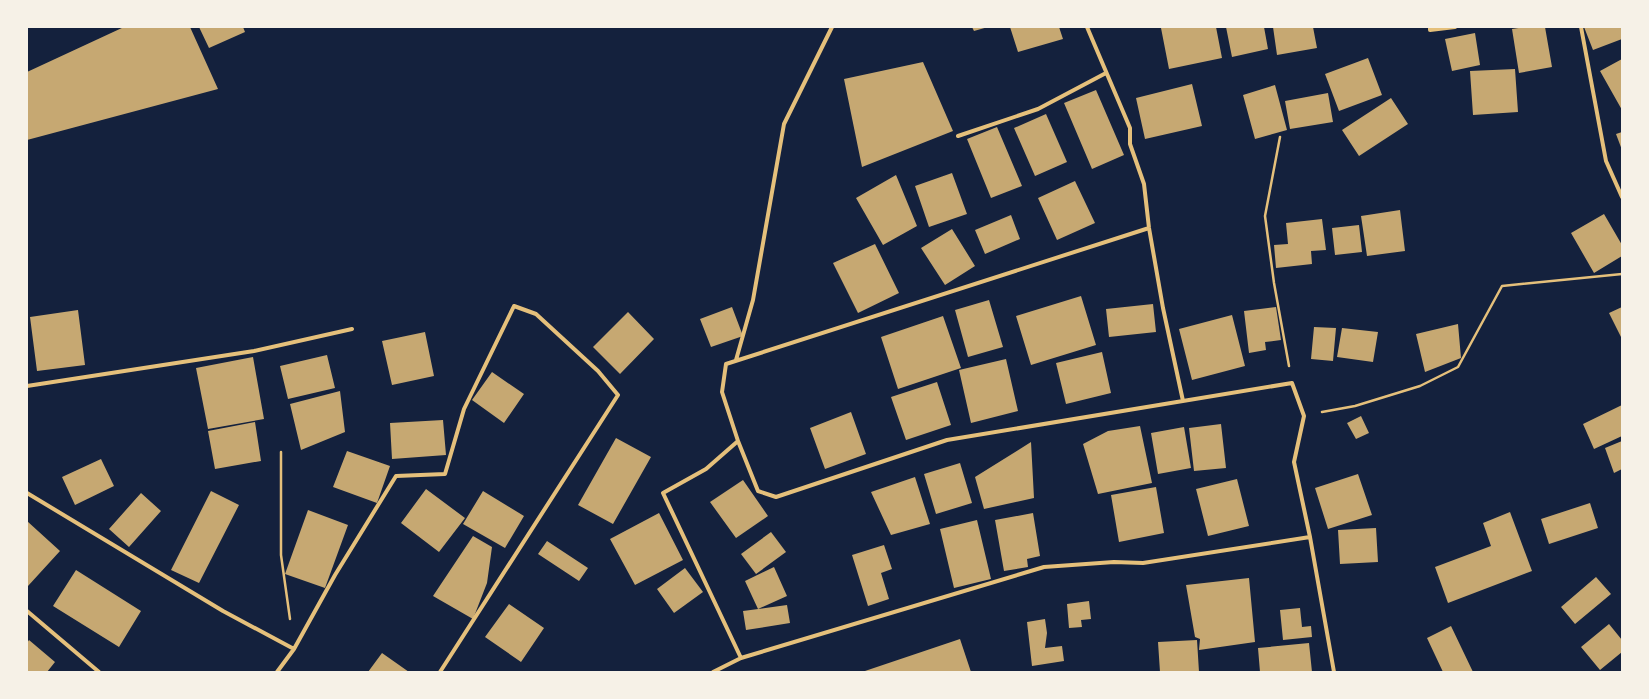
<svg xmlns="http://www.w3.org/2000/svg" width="1649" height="699" font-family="'Asap Condensed',sans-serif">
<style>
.building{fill:#c6a872}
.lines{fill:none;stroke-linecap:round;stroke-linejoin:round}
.path{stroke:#e5c07b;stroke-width:2.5}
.minor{stroke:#e5c07b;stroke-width:4}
</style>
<rect width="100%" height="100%" fill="#14213d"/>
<path class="building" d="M 124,27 L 190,27 L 218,89 L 27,140 L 27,72 Z
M 199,27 L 243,27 L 245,32 L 209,48 Z
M 972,27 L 988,27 L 974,31 Z
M 1010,27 L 1059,27 L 1063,39 L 1018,52 Z
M 1168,27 L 1216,27 L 1222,58 L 1169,69 L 1161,28 Z
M 1226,27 L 1264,27 L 1268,49 L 1232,57 Z
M 1273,27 L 1313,27 L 1317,48 L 1277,55 Z
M 1525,27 L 1545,27 L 1552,67 L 1519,73 L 1512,29 Z
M 1584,27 L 1622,27 L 1622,39 L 1593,50 Z
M 1475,33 L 1480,65 L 1452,71 L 1445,39 Z
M 1368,58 L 1382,95 L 1339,111 L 1325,74 Z
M 1622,59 L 1622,110 L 1600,71 Z
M 923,62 L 953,131 L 862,167 L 844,79 Z
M 1515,69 L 1518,112 L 1473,115 L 1470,71 Z
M 1192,84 L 1202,126 L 1145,139 L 1136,98 Z
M 1275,85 L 1287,130 L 1255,139 L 1243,95 Z
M 1096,90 L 1124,155 L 1092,169 L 1064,103 Z
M 1328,93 L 1333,122 L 1290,129 L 1285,101 Z
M 1391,98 L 1408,124 L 1359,156 L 1342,130 Z
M 1046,114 L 1067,162 L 1035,176 L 1014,128 Z
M 997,127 L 1022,186 L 991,198 L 967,139 Z
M 1622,132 L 1622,150 L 1616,134 Z
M 952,173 L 967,214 L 929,227 L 915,186 Z
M 896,175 L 917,226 L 883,245 L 856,198 Z
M 1075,181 L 1095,223 L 1057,240 L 1038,198 Z
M 1400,210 L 1405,251 L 1367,256 L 1361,216 Z
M 1604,214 L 1622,245 L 1622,256 L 1594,273 L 1571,233 Z
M 1011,215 L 1020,239 L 985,254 L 975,230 Z
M 1322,219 L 1326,250 L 1311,251 L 1312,264 L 1276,268 L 1274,245 L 1288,244 L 1286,223 Z
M 1359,225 L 1362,252 L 1335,255 L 1332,228 Z
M 952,229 L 975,266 L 945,285 L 921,248 Z
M 875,244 L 899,293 L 858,313 L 833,263 Z
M 1081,296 L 1096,345 L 1031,365 L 1016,316 Z
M 989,300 L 1003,347 L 968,357 L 955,310 Z
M 1153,304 L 1156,332 L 1109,337 L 1106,309 Z
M 732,307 L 743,336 L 711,347 L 700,319 Z
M 1276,307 L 1281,340 L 1265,342 L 1266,350 L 1249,353 L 1244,311 Z
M 1622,307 L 1622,339 L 1609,313 Z
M 78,310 L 85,365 L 37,371 L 30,317 Z
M 628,312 L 654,339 L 620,374 L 593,347 Z
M 1232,315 L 1245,366 L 1192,380 L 1179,329 Z
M 943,316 L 961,368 L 898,389 L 881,337 Z
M 1458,324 L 1461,358 L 1425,372 L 1416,334 Z
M 1314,327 L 1336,328 L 1333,361 L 1311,359 Z
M 1342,328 L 1378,332 L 1373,362 L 1337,357 Z
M 425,332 L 434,376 L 392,385 L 382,341 Z
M 1102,352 L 1111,393 L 1066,404 L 1056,363 Z
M 327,355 L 335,388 L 288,399 L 280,366 Z
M 253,357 L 264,419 L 208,429 L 196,368 Z
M 1006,359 L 1018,411 L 971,423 L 959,370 Z
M 492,372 L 524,394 L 504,423 L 472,400 Z
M 937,382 L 951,425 L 906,440 L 891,397 Z
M 340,391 L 345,432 L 301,450 L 290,404 Z
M 1622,405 L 1622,436 L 1594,449 L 1583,424 Z
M 851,412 L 866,454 L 825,469 L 810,428 Z
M 1361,416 L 1369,433 L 1356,439 L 1347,423 Z
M 443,420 L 446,455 L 392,459 L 390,423 Z
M 255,422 L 261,461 L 215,469 L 208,431 Z
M 1221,424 L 1226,468 L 1194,471 L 1189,428 Z
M 1140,426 L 1152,483 L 1098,494 L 1083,444 L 1108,431 Z
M 1184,427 L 1191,468 L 1158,474 L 1151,433 Z
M 616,438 L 651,457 L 613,524 L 578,505 Z
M 1622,441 L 1622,469 L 1614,473 L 1605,448 Z
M 1031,442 L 1034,498 L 984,509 L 975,477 Z
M 347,451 L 390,466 L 377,503 L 333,487 Z
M 101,459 L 114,486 L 75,505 L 62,477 Z
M 960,463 L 972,503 L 936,514 L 924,474 Z
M 1358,474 L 1372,515 L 1328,529 L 1315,488 Z
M 915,477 L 930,524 L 891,535 L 871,492 Z
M 1237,479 L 1249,526 L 1208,536 L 1196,489 Z
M 743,480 L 768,516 L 736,538 L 710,502 Z
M 1156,487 L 1164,533 L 1119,542 L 1111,495 Z
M 426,489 L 465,518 L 439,552 L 401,523 Z
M 211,491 L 239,505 L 199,583 L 171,570 Z
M 483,491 L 524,516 L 505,548 L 463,524 Z
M 141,493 L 161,511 L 129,547 L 109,529 Z
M 1590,503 L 1598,528 L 1549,544 L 1541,519 Z
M 308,510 L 348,525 L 325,588 L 285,574 Z
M 1510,512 L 1532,571 L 1448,603 L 1435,567 L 1491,546 L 1483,523 Z
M 659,513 L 683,560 L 635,585 L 610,539 Z
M 1033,513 L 1040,556 L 1027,559 L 1028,567 L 1004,571 L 995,520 Z
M 977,520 L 991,579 L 954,588 L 940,529 Z
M 27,521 L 60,551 L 28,586 L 27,585 Z
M 1376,528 L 1378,562 L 1340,564 L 1338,530 Z
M 771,532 L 786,552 L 756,574 L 741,554 Z
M 473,536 L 492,547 L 487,583 L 473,619 L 433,596 Z
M 547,541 L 588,568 L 579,581 L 538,554 Z
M 884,545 L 892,569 L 881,573 L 889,599 L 868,606 L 852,555 Z
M 774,567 L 787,596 L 758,609 L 745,581 Z
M 685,568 L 703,592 L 674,613 L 657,589 Z
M 76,570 L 141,611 L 119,647 L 53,606 Z
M 1596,577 L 1611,594 L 1575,624 L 1561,607 Z
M 1249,578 L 1255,642 L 1199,650 L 1200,639 L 1195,637 L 1186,585 Z
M 1089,601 L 1091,619 L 1081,620 L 1082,627 L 1069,628 L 1067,604 Z
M 509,604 L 544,628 L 521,662 L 485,637 Z
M 787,605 L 790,623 L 746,630 L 743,611 Z
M 1300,608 L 1302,627 L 1311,626 L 1312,637 L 1283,640 L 1280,610 Z
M 1045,619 L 1047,633 L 1045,648 L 1062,646 L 1064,661 L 1032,666 L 1027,622 Z
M 1609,624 L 1622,640 L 1622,652 L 1600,670 L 1581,647 Z
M 1451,626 L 1473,672 L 1443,672 L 1427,638 Z
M 960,639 L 971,672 L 862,672 Z
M 29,640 L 55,662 L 47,672 L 27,672 L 27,643 Z
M 1197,640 L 1199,672 L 1160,672 L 1158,642 Z
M 1309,643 L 1312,672 L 1260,672 L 1258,648 Z
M 382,653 L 409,672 L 368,672 Z"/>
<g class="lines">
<path class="path" d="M 1280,137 L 1265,216 L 1274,283 L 1289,366
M 1322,412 L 1355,406 L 1420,386 L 1458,367 L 1502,286 L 1622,274
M 281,452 L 281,555 L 290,619"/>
<path class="minor" d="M 1087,27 L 1130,128 L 1130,144 L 1144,184 L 1149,228 L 1163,308 L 1183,401
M 1430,27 L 1430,30 L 1455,27
M 1581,27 L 1606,161 L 1622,197
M 958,136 L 1038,109 L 1106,73
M 736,360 L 753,300 L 784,124 L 832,27
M 27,386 L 254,351 L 352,329
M 738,441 L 758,491 L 776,497 L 947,440 L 1292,383 L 1304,416 L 1294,462 L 1310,537
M 27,493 L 223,611 L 294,649
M 27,611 L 99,672
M 741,658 L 1044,567 L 1114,562 L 1143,563 L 1310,537 L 1334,672
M 277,672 L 294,649 L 335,575 L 396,476 L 445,474 L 464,409 L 514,306 L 536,314 L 598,371 L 618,395 L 440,672
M 713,672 L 741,658 L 663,493 L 706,469 L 738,441 L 722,392 L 726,364 L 1149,228"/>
</g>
<rect width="1649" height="699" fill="none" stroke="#f6f1e7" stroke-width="56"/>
</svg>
